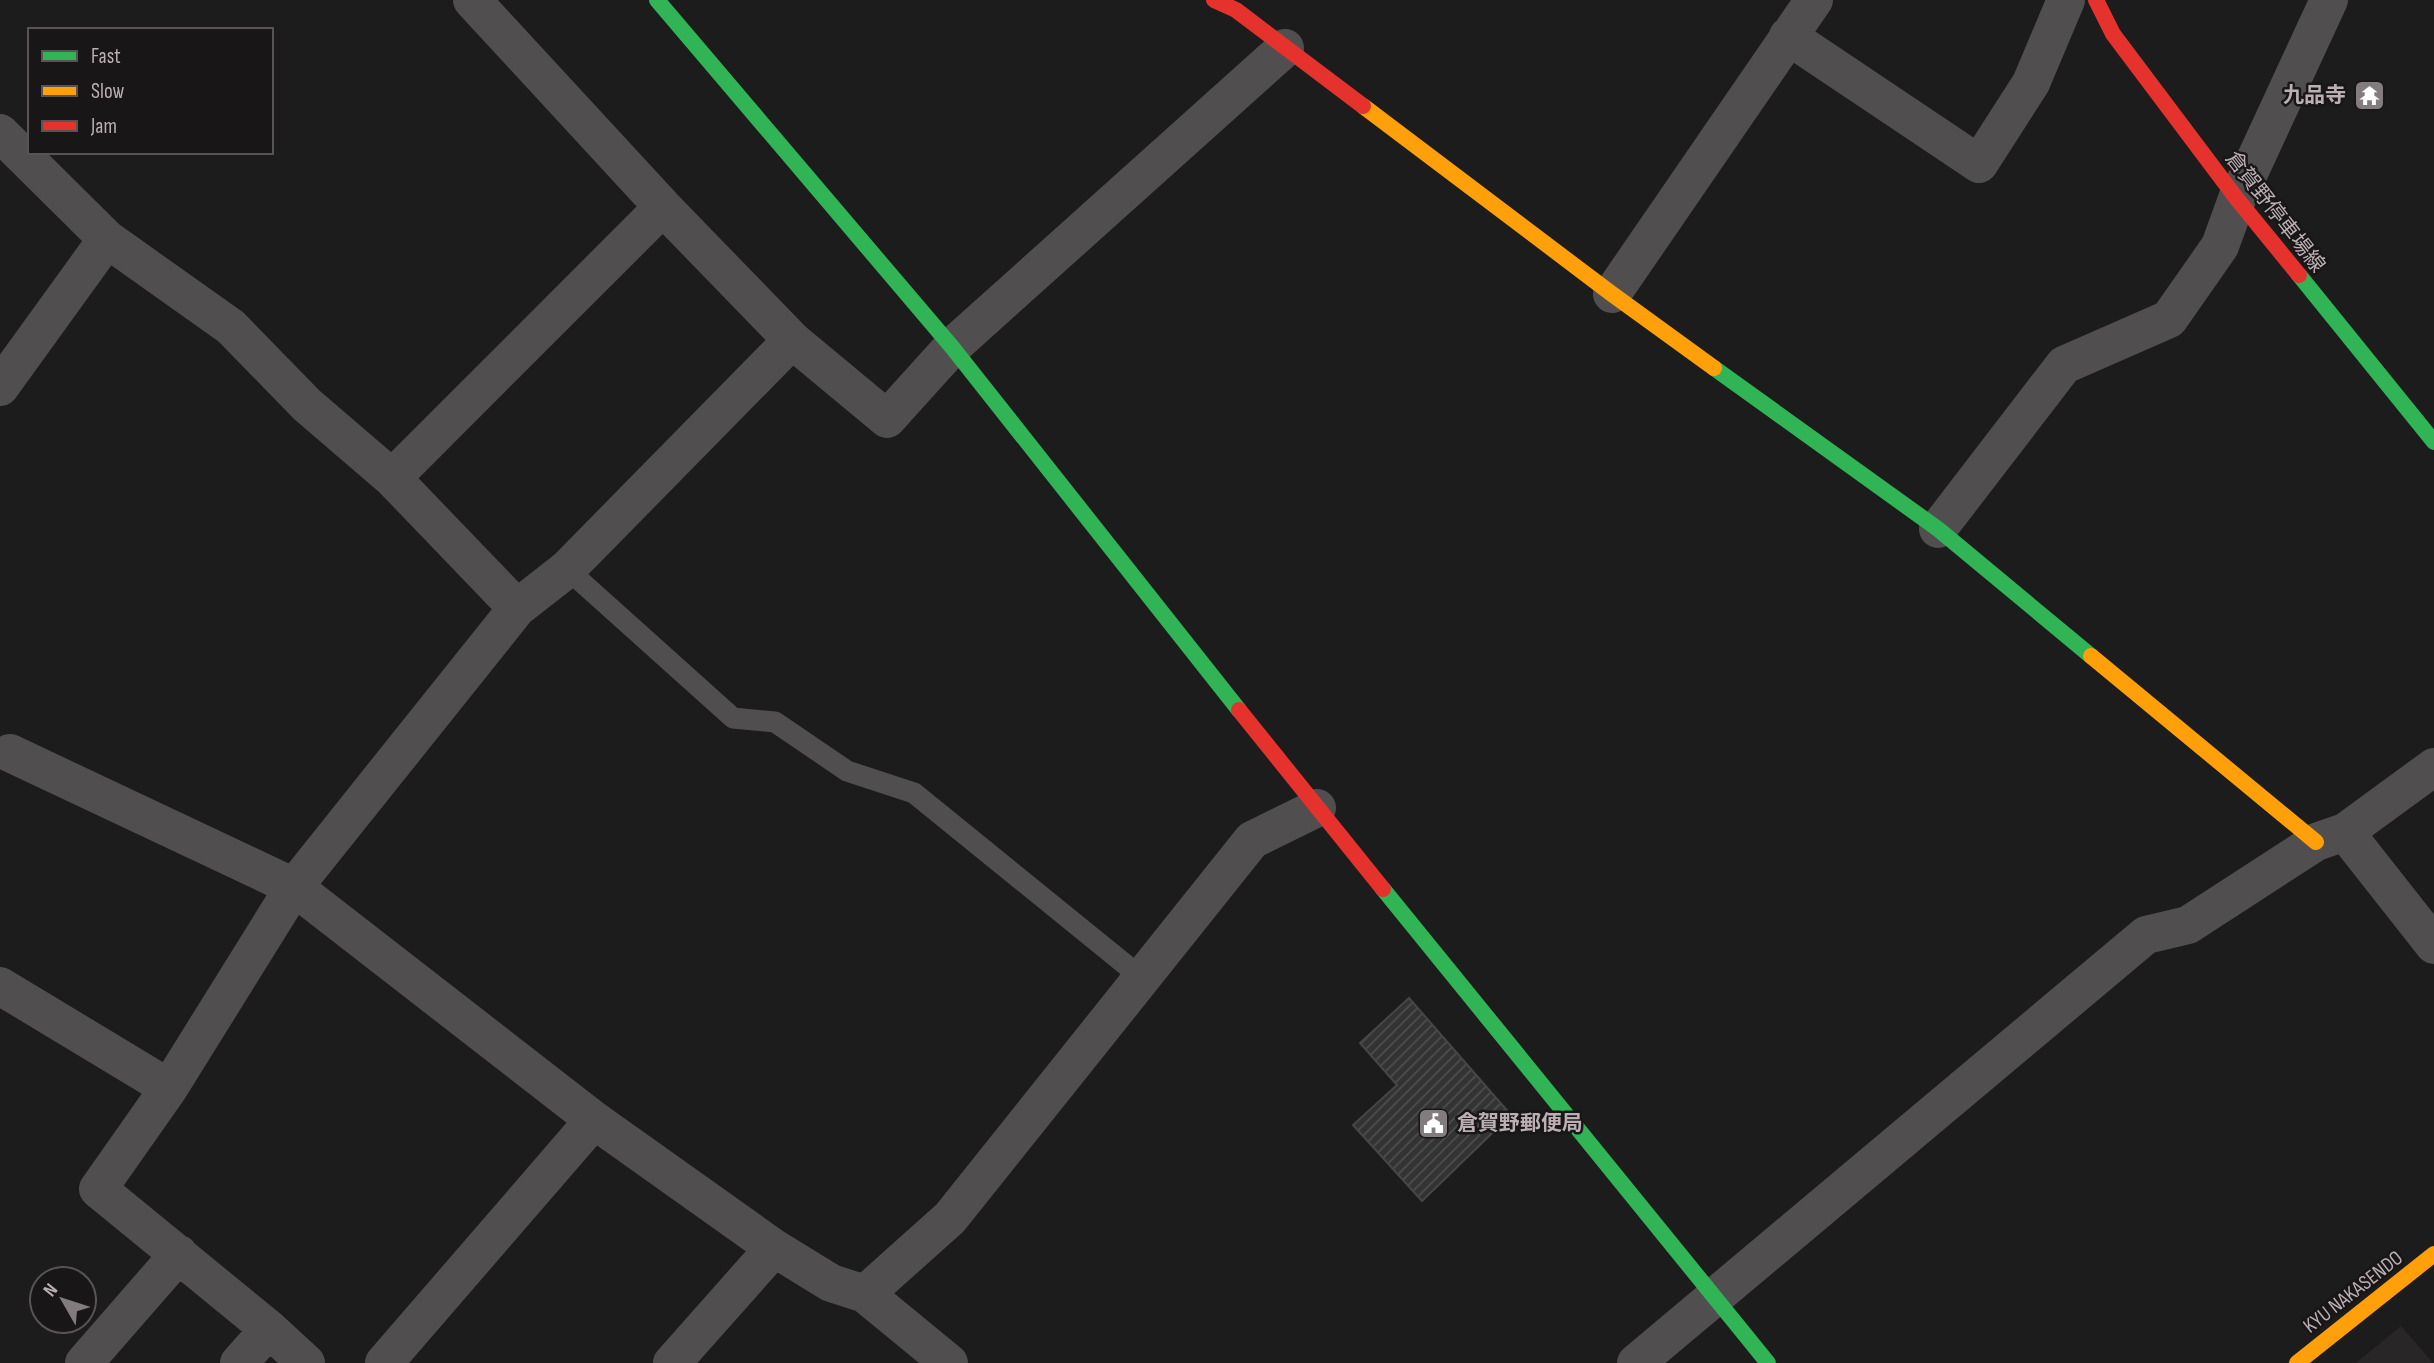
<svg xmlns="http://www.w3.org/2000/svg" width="2434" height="1363" font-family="'Sofia Sans Condensed','Noto Sans JP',sans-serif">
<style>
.built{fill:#282626}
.building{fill:url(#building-hatch);stroke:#484546;stroke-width:2}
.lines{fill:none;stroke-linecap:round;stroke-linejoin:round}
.lane{stroke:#514e4f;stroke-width:21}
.street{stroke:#514e4f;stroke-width:38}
.fast{stroke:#30b455;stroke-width:16}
.slow{stroke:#ff9f0a;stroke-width:16}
.jam{stroke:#e5322d;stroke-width:16}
.labels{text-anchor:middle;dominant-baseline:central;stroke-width:5;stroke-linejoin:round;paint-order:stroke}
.poi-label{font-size:21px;font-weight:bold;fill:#bbafb4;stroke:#181616;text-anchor:end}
.street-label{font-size:21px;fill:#bbafb4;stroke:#181616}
</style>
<defs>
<pattern id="building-hatch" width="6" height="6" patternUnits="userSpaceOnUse" patternTransform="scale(1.75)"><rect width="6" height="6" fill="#343333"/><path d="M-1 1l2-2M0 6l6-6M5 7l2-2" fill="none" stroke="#4f4e4e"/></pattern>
</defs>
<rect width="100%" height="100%" fill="#1c1c1c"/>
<path class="built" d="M 2401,1326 L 2433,1363 L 2356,1363 Z"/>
<path class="building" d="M 1409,998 L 1511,1115 L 1422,1201 L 1353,1125 L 1397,1085 L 1360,1043 Z"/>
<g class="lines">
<path class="lane" d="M 567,569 L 733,718 L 775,722 L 847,771 L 914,793 L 1142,978"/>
<path class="street" d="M 472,0 L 663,207 L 792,340 L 887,419 L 952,347 L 1285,48
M 1788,36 L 1979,164 L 2031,83 L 2066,0
M 0,133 L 107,239 L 231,327 L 307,405 L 392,478 L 517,608
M 1612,294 L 1814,0
M 0,387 L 107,239
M 392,478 L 663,207
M 1938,529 L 2064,365 L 2169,319 L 2220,246 L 2237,199 L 2329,0
M 10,753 L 294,887 L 594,1120 L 774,1248 L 831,1283 L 865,1294 L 949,1363
M 2345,832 L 2434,945
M 0,986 L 169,1088
M 865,1294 L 950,1218 L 1252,840 L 1317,808
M 84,1363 L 179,1254
M 239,1363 L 269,1329
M 306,1363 L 269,1329 L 98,1189 L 169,1088 L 294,887 L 517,608 L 567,569 L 792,340
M 384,1363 L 594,1120
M 672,1363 L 774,1248
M 1636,1363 L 2146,935 L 2188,925 L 2316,842 L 2345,832 L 2434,767"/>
<path class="fast" d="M 657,0 L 952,347 L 1239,710
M 2299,275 L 2434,442
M 1714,368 L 1938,529 L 2091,656
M 1383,889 L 1768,1363"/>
<path class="slow" d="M 1363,106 L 1612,294 L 1714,368
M 2091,656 L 2316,842
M 2297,1363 L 2434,1254"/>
<path class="jam" d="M 1214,0 L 1236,10 L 1363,106
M 2096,0 L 2113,34 L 2237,199 L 2299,275
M 1239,710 L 1383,889"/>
</g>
<defs>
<symbol id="temple-square" viewBox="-11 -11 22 22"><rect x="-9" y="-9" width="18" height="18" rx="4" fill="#837c7f" stroke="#181616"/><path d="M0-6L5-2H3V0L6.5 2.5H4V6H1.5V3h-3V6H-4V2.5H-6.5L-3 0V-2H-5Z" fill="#fff"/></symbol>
<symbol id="civic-square" viewBox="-11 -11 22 22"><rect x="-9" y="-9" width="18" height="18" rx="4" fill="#837c7f" stroke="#181616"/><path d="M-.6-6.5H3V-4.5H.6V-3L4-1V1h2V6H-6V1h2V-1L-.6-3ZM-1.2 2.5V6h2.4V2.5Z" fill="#fff"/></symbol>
</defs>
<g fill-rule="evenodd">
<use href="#temple-square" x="2352" y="78" width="35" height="35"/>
<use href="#civic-square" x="1416" y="1106" width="35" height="35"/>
</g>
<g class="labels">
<g class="poi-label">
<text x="2346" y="95">九品寺</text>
<text x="1457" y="1123" text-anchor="start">倉賀野郵便局</text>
</g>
<g class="street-label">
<text transform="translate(2275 212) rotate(52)">倉賀野停車場線</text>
<text transform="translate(2353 1292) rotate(-38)">KYU NAKASENDO</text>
</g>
</g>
<rect x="28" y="28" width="245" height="126" fill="#181616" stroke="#595355" stroke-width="2"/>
<rect x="42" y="51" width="35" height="10" fill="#30b455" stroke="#595355" stroke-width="2"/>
<text x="91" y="63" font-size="21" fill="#bbafb4">Fast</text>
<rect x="42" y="86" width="35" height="10" fill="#ff9f0a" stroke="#595355" stroke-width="2"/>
<text x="91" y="98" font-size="21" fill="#bbafb4">Slow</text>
<rect x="42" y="121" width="35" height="10" fill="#e5322d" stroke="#595355" stroke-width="2"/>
<text x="91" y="133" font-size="21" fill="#bbafb4">Jam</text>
<g transform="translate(63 1300) rotate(309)"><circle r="33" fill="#181616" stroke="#595355" stroke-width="2"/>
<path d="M0-5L12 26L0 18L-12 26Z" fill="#837c7f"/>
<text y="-10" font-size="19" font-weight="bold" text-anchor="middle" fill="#bbafb4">N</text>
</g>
</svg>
